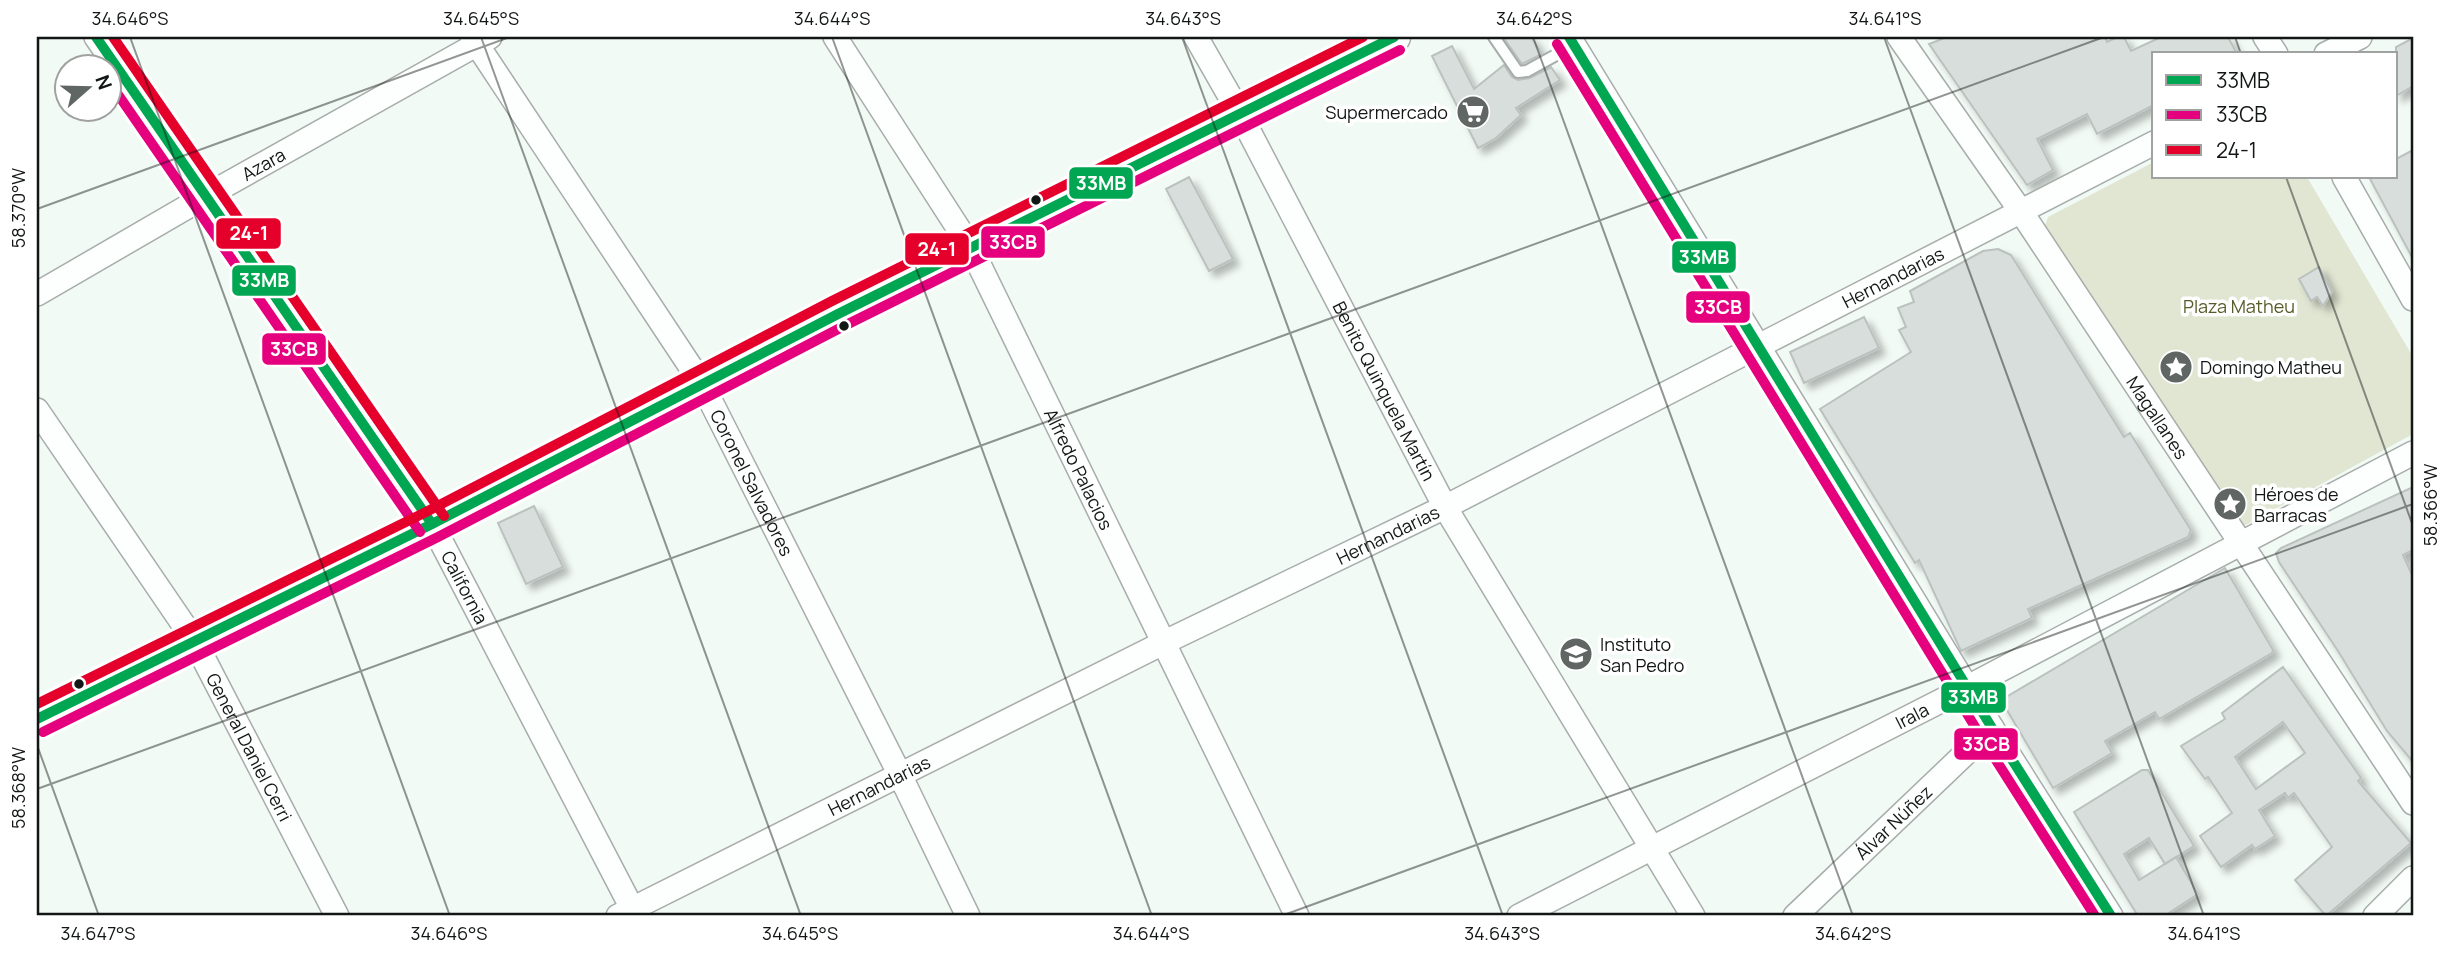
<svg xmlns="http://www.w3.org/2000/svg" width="2450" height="953" font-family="Manrope,sans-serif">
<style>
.green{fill:#e0e6d2}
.building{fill:#d8dedb;stroke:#bbc1bf;stroke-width:2;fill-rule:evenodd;filter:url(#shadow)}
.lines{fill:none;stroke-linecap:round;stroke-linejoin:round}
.lane-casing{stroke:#a7adaa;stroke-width:14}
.street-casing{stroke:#a7adaa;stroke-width:26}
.secondary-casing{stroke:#a7adaa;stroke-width:35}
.lane{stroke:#fdfefe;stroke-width:10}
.street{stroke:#fdfefe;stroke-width:23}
.secondary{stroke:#fdfefe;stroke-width:32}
.bus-1-casing{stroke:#fff;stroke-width:16}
.bus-2-casing{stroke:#fff;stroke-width:16}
.bus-3-casing{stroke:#fff;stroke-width:16}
.bus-1{stroke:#00a651;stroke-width:10}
.bus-2{stroke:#e5007d;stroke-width:10}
.bus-3{stroke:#e4002b;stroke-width:10}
.ticks{fill:none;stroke:#121614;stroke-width:2;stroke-opacity:0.45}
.bus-dot{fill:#121614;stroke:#fff;stroke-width:2.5}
.labels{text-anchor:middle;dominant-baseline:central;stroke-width:7;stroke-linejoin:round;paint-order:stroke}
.poi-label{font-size:18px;fill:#121614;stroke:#fff;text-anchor:start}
.street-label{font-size:18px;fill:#121614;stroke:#fff}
.park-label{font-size:18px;fill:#585c28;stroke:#fff}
.line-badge{stroke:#fff;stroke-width:2.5}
.badge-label{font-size:19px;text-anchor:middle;font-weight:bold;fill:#fff}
.neatline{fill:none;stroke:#121614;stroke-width:2.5}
.ticks-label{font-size:18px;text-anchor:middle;fill:#121614}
</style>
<defs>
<filter id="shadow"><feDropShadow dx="6" dy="6" stdDeviation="3.5" flood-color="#0004"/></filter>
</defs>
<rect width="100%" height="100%" fill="#f2faf5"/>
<path class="green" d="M 2154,162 L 2154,177 L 2307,177 L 2413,357 L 2413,434 L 2244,526 L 2231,520 L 2042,234 L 2048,217 Z"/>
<path class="building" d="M 1503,37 L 1531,37 L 1542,54 L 1522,64 Z
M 1947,37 L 2105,37 L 2107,42 L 2118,37 L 2124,37 L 2131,51 L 2161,37 L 2228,37 L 2237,54 L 2154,54 L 2154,105 L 2097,134 L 2087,114 L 2037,139 L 2053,170 L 2027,185 L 1929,44 Z
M 2413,38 L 2413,86 L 2396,96 L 2396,47 Z
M 1452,46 L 1474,89 L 1504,65 L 1512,77 L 1518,80 L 1530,78 L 1551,67 L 1560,80 L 1516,108 L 1521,115 L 1496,138 L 1478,148 L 1432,56 Z
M 2413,150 L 2413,259 L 2369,177 L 2396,177 L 2396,159 Z
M 1189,177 L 1233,259 L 1209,271 L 1166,189 Z
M 1998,249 L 2011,255 L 2124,437 L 2130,433 L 2191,530 L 2188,537 L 2028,609 L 2032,618 L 1961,651 L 1919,560 L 1915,563 L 1820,409 L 1911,352 L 1899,330 L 1906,327 L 1898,308 L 1914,302 L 1910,291 L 1983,251 Z
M 2319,267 L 2332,292 L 2323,306 L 2317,297 L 2311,301 L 2299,279 Z
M 1864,317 L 1879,348 L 1804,383 L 1790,352 Z
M 2413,487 L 2413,550 L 2403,555 L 2413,577 L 2413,762 L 2387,731 L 2338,651 L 2279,562 L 2276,553 L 2281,548 Z
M 534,506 L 563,567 L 526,584 L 498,523 Z
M 2225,568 L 2273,650 L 2272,653 L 2159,719 L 2155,712 L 2105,741 L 2112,753 L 2053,788 L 2001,700 Z
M 2283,667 L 2361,778 L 2358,781 L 2411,843 L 2326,916 L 2295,880 L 2332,847 L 2294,793 L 2288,798 L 2285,793 L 2259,810 L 2275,836 L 2255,849 L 2252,845 L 2221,867 L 2200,836 L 2232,813 L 2208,777 L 2205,779 L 2181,746 L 2225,719 L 2222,713 ZM 2283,722 L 2305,753 L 2256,789 L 2235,757 Z
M 2142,770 L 2148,770 L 2194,846 L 2165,864 L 2149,838 L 2124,854 L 2139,880 L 2176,857 L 2198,894 L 2164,916 L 2138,916 L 2074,812 Z"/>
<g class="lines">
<defs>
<path id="lane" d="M 1494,37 L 1518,72 L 1527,71 L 1574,45"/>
<g id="street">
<path id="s1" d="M 96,37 L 432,524 L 636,916"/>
<path id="s2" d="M 472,37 L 702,384 L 900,775 L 968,916"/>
<path id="s3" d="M 835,37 L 971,248 L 1297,916"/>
<path id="s4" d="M 1196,37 L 1240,114 L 1445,507 L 1693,916"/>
<path d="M 1569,37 L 1992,728 L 2111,916"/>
<path id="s5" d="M 1899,37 L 2022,213 L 2413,803"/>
<path d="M 2265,37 L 2276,54"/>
<path d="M 2326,54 L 2360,37"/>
<path d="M 2344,177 L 2413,299"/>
<path id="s6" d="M 37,294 L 206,196 L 490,37"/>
<path id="s7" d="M 37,410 L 194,640 L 337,916"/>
<path id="s8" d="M 618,916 L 1165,642 L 1445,507 L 2154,143"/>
<path id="s9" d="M 1519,916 L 1968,687 L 2413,453"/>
<path id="s10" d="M 1795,916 L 1992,728"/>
<path d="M 2375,916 L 2413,878"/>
</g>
<path id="secondary" d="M 37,719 L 432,524 L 838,314 L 1394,37"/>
</defs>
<use href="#lane" class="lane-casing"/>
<use href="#street" class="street-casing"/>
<use href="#secondary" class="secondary-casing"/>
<use href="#lane" class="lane"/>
<use href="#street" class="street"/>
<use href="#secondary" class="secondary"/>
<defs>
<path id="bus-1" d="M 96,37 L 432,524
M 1569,37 L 1992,728 L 2111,916
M 37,719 L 432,524 L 838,314 L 1394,37"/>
<path id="bus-2" d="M 1557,44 L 1980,735 L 2095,916
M 108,80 L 420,532
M 43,732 L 438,537 L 844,326 L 1400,50"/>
<path id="bus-3" d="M 113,37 L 444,516
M 37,704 L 426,512 L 832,301 L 1363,37"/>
</defs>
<use href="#bus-1" class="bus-1-casing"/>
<use href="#bus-2" class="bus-2-casing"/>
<use href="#bus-3" class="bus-3-casing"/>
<use href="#bus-1" class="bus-1"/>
<use href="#bus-2" class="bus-2"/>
<use href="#bus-3" class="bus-3"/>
</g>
<path class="ticks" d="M 130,37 L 450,916M 481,37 L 801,916M 832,37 L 1152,916M 1182,37 L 1503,916M 1533,37 L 1853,916M 1884,37 L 2204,916M 2235,37 L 2241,54M 2286,177 L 2413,526M 37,209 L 510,37M 37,745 L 99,916M 37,789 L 2104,37M 1281,916 L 2413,504"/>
<defs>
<symbol id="supermarket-disc" viewBox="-11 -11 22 22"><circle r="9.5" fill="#606663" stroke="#fff"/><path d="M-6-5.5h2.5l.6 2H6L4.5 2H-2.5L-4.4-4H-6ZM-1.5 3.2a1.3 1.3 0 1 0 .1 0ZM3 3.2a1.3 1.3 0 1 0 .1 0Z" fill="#fff"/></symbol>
<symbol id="sight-disc" viewBox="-11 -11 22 22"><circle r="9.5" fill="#606663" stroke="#fff"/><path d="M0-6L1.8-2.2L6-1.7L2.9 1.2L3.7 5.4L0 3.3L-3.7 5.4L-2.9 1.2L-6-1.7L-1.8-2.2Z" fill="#fff"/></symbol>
<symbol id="school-disc" viewBox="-11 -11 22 22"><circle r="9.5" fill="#606663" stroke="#fff"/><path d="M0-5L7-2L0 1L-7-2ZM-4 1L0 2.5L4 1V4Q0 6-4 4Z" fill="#fff"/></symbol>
</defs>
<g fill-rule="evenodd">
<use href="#supermarket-disc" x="1454" y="93" width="38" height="38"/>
<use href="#sight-disc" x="2157" y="348" width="38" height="38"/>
<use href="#sight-disc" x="2211" y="485" width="38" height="38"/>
<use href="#school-disc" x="1557" y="635" width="38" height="38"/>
</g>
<g class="bus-dot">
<circle cx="1036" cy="200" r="6"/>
<circle cx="844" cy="326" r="6"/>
<circle cx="79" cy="684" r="6"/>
</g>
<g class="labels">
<g class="poi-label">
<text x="1448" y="112" text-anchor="end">Supermercado</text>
<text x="2200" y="367">Domingo Matheu</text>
<text x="2254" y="494">Héroes de<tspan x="2254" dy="21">Barracas</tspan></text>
<text x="1600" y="644">Instituto<tspan x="1600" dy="21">San Pedro</tspan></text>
</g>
<g class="street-label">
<text stroke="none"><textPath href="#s6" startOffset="261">Azara</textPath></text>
<text stroke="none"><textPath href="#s8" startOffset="1426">Hernandarias</textPath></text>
<text stroke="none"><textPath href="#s4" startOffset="401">Benito Quinquela Martín</textPath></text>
<text stroke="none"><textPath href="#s5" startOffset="460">Magallanes</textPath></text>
<text stroke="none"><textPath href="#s3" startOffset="497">Alfredo Palacios</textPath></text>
<text stroke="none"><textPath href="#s2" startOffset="527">Coronel Salvadores</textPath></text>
<text stroke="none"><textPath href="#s8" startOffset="859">Hernandarias</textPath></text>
<text stroke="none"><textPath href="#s1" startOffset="663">California</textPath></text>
<text stroke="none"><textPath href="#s9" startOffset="441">Irala</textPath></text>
<text stroke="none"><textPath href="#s7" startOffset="399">General Daniel Cerri</textPath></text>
<text stroke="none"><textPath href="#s8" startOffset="292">Hernandarias</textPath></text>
<text stroke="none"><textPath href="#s10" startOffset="136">Álvar Núñez</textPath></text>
</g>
<g class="park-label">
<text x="2239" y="306">Plaza Matheu</text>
</g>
</g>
<g class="line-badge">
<rect x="1068" y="166" width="66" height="34" rx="7" fill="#00a651"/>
<rect x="215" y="217" width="67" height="33" rx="7" fill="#e4002b"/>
<rect x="980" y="225" width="66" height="34" rx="7" fill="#e5007d"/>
<rect x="904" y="232" width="66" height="34" rx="7" fill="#e4002b"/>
<rect x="1671" y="240" width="66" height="34" rx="7" fill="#00a651"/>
<rect x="231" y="264" width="66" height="33" rx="7" fill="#00a651"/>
<rect x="1685" y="290" width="66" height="34" rx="7" fill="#e5007d"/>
<rect x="261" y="332" width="66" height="34" rx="7" fill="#e5007d"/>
<rect x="1940" y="681" width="67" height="33" rx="7" fill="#00a651"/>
<rect x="1953" y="727" width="66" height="34" rx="7" fill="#e5007d"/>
</g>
<g class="badge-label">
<text x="1101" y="190">33MB</text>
<text x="249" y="240">24-1</text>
<text x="1013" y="249">33CB</text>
<text x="937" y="256">24-1</text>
<text x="1704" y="264">33MB</text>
<text x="264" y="287">33MB</text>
<text x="1718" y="314">33CB</text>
<text x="294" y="356">33CB</text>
<text x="1973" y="704">33MB</text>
<text x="1986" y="751">33CB</text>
</g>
<rect width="2450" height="953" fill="none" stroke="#ffffff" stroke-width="77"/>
<rect x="2152" y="52" width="245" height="126" fill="#ffffff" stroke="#a0a2a1" stroke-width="2"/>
<rect x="2166" y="75" width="35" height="10" fill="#00a651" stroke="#a0a2a1" stroke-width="2"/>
<text x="2216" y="88" font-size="21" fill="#121614">33MB</text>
<rect x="2166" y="110" width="35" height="10" fill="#e5007d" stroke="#a0a2a1" stroke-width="2"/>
<text x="2216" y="122" font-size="21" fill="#121614">33CB</text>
<rect x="2166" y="145" width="35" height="10" fill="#e4002b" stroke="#a0a2a1" stroke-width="2"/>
<text x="2216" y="158" font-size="21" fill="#121614">24-1</text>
<g transform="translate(88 88) rotate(70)"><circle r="33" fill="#ffffff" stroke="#a0a2a1" stroke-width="2"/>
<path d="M0-5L12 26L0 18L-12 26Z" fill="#606663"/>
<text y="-10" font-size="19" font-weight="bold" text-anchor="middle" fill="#121614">N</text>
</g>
<rect x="38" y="38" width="2374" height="876" class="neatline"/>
<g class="ticks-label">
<text x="130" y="25">34.646°S</text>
<text x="481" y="25">34.645°S</text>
<text x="832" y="25">34.644°S</text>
<text x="1183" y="25">34.643°S</text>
<text x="1534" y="25">34.642°S</text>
<text x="1885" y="25">34.641°S</text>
<text transform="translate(19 208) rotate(-90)" y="6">58.370°W</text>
<text transform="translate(2431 505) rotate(-90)" y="6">58.366°W</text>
<text transform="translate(19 788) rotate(-90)" y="6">58.368°W</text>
<text x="98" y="940">34.647°S</text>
<text x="449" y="940">34.646°S</text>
<text x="800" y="940">34.645°S</text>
<text x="1151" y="940">34.644°S</text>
<text x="1502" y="940">34.643°S</text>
<text x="1853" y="940">34.642°S</text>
<text x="2204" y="940">34.641°S</text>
</g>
</svg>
